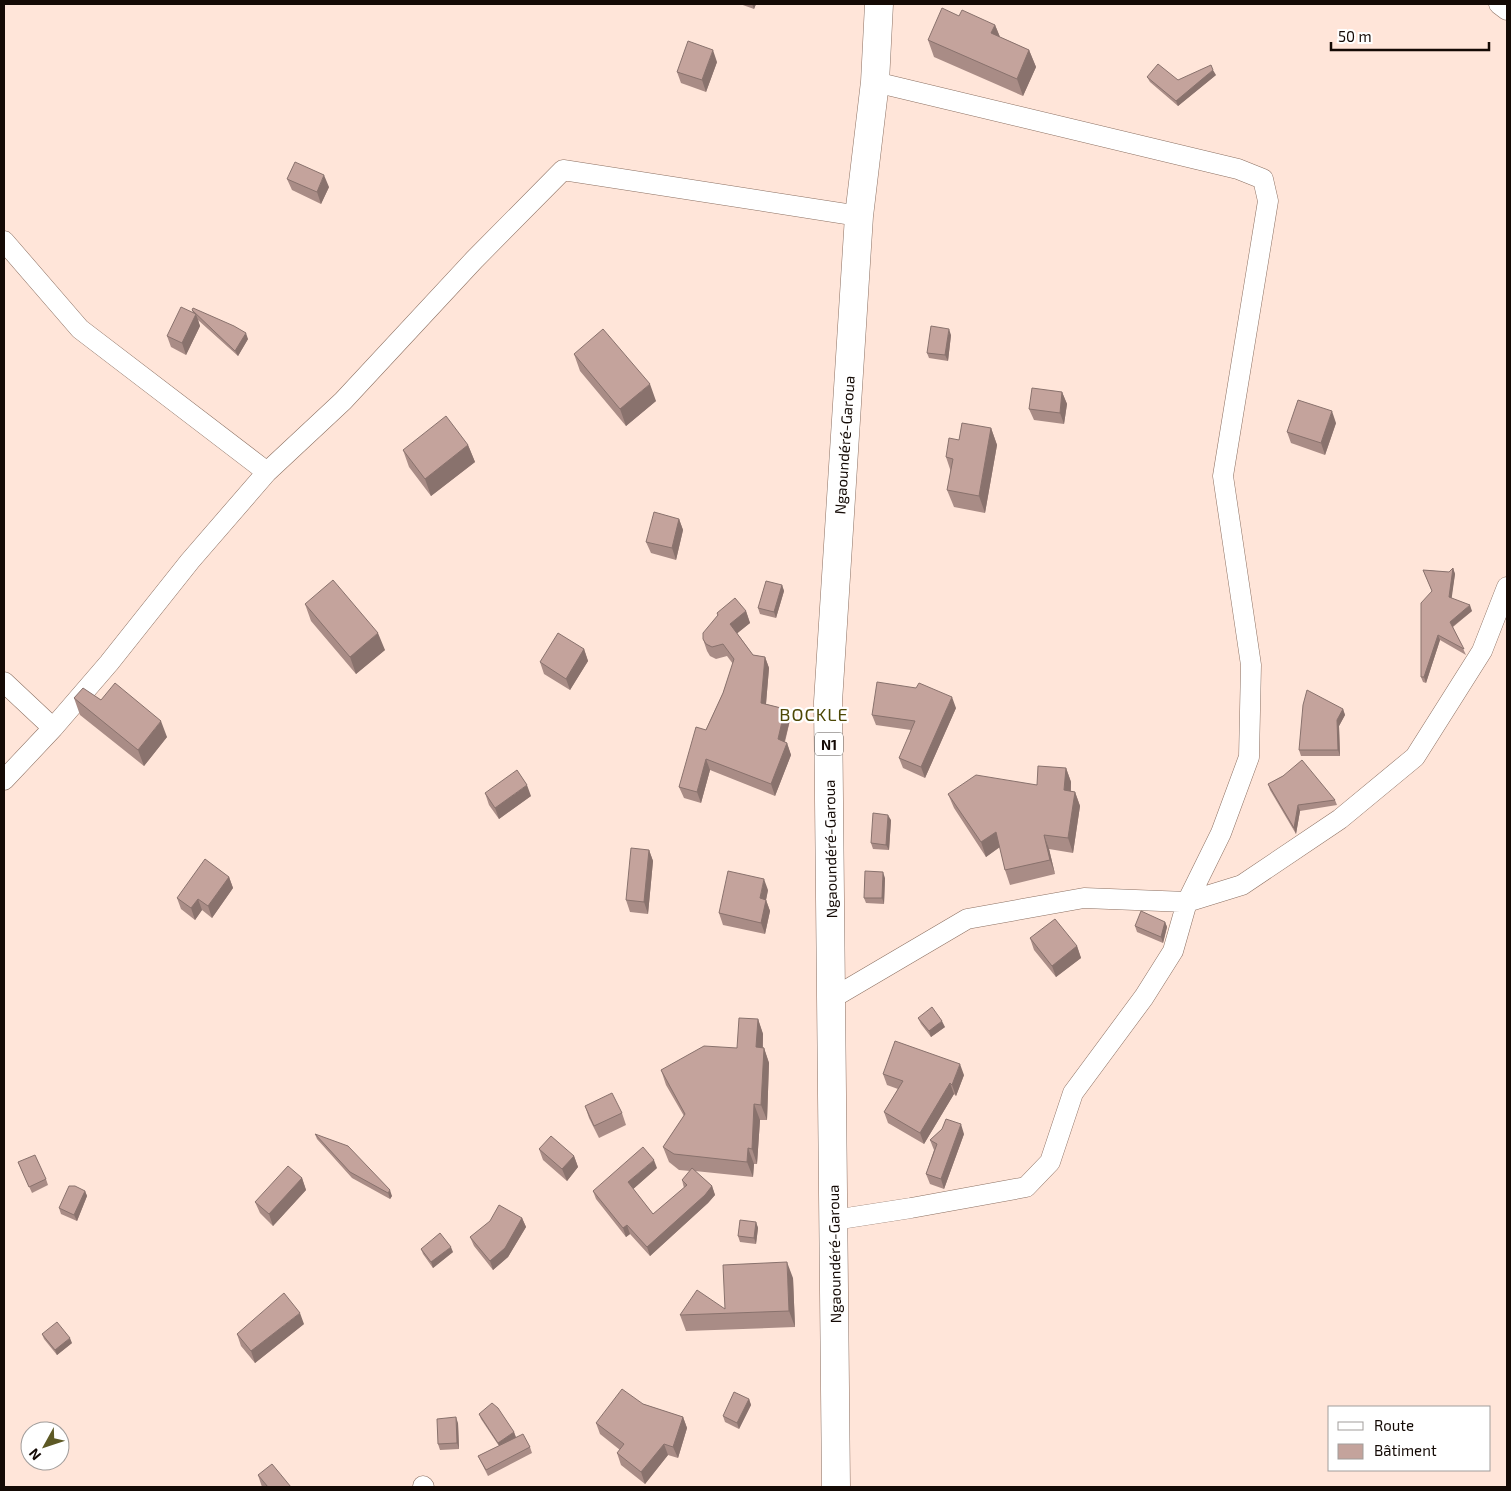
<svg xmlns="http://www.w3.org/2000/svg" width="1511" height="1491" font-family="'Exo 2',sans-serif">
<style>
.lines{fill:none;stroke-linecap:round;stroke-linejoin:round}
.minor-casing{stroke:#8c7062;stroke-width:21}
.highway-casing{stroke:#8c7062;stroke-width:29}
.minor{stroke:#fff;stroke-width:20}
.highway{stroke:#fff;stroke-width:28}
.wall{fill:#a98c86}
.shaded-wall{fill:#89726d}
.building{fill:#c4a39c;stroke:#89726d}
.labels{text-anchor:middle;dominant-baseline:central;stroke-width:4.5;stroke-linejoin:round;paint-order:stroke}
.shield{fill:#fff;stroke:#5a5450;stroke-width:1}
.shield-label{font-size:14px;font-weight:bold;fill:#140a05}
.street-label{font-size:15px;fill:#140a05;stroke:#fff}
.quarter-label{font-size:18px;letter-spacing:1px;fill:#4d4805;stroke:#fff}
</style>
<rect width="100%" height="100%" fill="#ffe5d9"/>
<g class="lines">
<defs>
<path id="minor" d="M 1499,4 L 1507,10
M 4,241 L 80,329 L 267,472
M 4,682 L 53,728
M 4,780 L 53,728 L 109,663 L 190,561 L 267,472 L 343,401 L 474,260 L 563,170 L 859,216
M 831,999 L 967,919 L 1084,898 L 1187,902 L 1242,885 L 1340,819 L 1415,757 L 1482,651 L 1507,587
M 834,1220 L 911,1208 L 1026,1187 L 1050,1162 L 1073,1093 L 1144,997 L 1173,951 L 1187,902 L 1221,833 L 1249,757 L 1251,665 L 1223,476 L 1268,201 L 1263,179 L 1238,169 L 875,82
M 423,1486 L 424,1487"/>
<path id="highway" d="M 836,1487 L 828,702 L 859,216 L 875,82 L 879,4"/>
</defs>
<use href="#minor" class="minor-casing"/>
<use href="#highway" class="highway-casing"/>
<use href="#minor" class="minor"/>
<use href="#highway" class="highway"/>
</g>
<path class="wall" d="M 740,4 L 756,4 L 754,9 Z
M 959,16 L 995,25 L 1000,37 L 1029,50 L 1036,67 L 1023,96 L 934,57 L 928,40 Z
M 717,62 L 706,92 L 681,83 L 677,72 Z
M 1216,75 L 1178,106 L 1150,82 L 1147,77 L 1178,80 Z
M 287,179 L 329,187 L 321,204 L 292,190 Z
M 192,310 L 248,339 L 238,356 L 198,320 L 200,326 L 186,355 L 171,347 L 167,336 L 193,313 Z
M 951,335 L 948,361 L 929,358 L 927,353 Z
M 574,354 L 656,401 L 626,426 L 580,371 Z
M 1062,392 L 1067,404 L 1064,424 L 1034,420 L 1029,409 Z
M 1336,423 L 1325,455 L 1291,443 L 1287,432 Z
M 991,428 L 997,445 L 985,513 L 954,507 L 947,490 L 951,472 L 946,457 L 959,440 Z
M 468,445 L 475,462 L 431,496 L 409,467 L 403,450 Z
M 679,519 L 683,530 L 676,560 L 651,553 L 646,542 Z
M 1453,568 L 1455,574 L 1451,598 L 1472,611 L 1453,627 L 1466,655 L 1440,640 L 1426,683 L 1423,682 L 1421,677 L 1432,591 L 1423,570 L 1449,572 Z
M 782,585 L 784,591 L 776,618 L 760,614 L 758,608 Z
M 305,604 L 385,650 L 356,674 L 311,621 Z
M 746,611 L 750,623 L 737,633 L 753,655 L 765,657 L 769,668 L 766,704 L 785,709 L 790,720 L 785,742 L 787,743 L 791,755 L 775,796 L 710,770 L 701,803 L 684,798 L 679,787 L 723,693 L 733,664 L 727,656 L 716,659 L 710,656 L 707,651 L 703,639 L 718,616 L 717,613 Z
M 584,649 L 588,661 L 570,690 L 544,674 L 540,662 Z
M 74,698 L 101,700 L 167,737 L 144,766 L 80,715 Z
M 956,708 L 925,778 L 903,768 L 899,758 L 911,730 L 876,725 L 872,715 Z
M 1343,709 L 1345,715 L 1339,726 L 1340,756 L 1301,756 L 1299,750 Z
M 1066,768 L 1071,782 L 1071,791 L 1075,792 L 1080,806 L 1073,853 L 1049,849 L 1055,874 L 1010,885 L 1005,870 L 1000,847 L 986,857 L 954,808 L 948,794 L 1037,785 Z
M 1283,776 L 1335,800 L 1337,805 L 1300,811 L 1296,834 L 1270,790 L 1268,784 Z
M 485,793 L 531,796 L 499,819 L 489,805 Z
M 891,820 L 889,850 L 873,849 L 871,843 Z
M 649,850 L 653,861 L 648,914 L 630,912 L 626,900 Z
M 229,877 L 233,888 L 212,918 L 202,910 L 195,920 L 181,909 L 177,898 Z
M 885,878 L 884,904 L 866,903 L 864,898 Z
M 768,890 L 766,900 L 770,911 L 765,934 L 723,925 L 719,913 Z
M 1165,922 L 1167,927 L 1163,943 L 1137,932 L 1135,926 Z
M 1030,938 L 1077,946 L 1081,958 L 1056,977 L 1034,950 Z
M 918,1018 L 945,1027 L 931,1037 L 921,1024 Z
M 758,1019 L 763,1034 L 763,1047 L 764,1048 L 769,1063 L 767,1120 L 760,1120 L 757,1164 L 754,1164 L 753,1177 L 695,1171 L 712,1186 L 715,1195 L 708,1203 L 650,1256 L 630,1234 L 626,1237 L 596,1199 L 593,1191 L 657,1168 L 633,1189 L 653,1214 L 684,1188 L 682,1180 L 690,1171 L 679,1170 L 669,1162 L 663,1147 L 684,1116 L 666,1085 L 661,1070 L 737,1048 Z
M 883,1074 L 964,1075 L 956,1096 L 954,1094 L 924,1144 L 888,1123 L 884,1112 L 898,1089 L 887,1085 Z
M 585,1106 L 622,1113 L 626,1125 L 599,1138 L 589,1118 Z
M 942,1129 L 964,1134 L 944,1189 L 930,1184 L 926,1174 L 934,1150 L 930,1140 Z
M 315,1134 L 392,1196 L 390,1199 L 352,1178 L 317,1139 Z
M 539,1149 L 574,1156 L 578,1167 L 567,1181 L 543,1160 Z
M 18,1162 L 46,1179 L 48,1185 L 32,1193 Z
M 302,1178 L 306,1190 L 273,1226 L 260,1213 L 255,1202 Z
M 85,1191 L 87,1196 L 77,1221 L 61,1214 L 59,1208 Z
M 522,1218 L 526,1227 L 508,1257 L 493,1270 L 474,1246 L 470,1237 Z
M 756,1222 L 758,1228 L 756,1244 L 740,1242 L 738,1236 Z
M 421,1249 L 453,1252 L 433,1268 L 423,1254 Z
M 793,1278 L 795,1327 L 686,1331 L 680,1315 L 725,1309 Z
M 304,1324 L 255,1363 L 241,1346 L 237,1334 Z
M 42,1334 L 72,1343 L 57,1355 L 44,1339 Z
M 749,1399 L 751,1405 L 739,1429 L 725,1422 L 723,1416 Z
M 643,1404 L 683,1417 L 687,1428 L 678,1458 L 668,1455 L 645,1484 L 621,1465 L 617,1453 L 620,1450 L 600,1434 L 596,1423 Z
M 479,1414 L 514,1432 L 516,1437 L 530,1447 L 532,1453 L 488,1476 L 478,1456 L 499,1446 L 481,1419 Z
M 458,1423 L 459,1449 L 440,1450 L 438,1444 Z
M 258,1475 L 291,1487 L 262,1487 Z"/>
<path class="shaded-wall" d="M 752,4 L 756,4 L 754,9 Z
M 995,25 L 1002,42 L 991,33 Z
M 713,50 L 717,62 L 706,92 L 702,80 Z
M 1029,50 L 1036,67 L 1023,96 L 1017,79 Z
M 1213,70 L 1216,75 L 1178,106 L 1176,101 Z
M 324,175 L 329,187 L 321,204 L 317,192 Z
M 196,314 L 200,326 L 186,355 L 182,343 Z
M 949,329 L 951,335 L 948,361 L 945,355 Z
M 246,333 L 248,339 L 238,356 L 235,351 Z
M 650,384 L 656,401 L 626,426 L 620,409 Z
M 1062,392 L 1067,404 L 1064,424 L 1060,413 Z
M 1332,411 L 1336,423 L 1325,455 L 1321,443 Z
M 991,428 L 997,445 L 985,513 L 979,496 Z
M 468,445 L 475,462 L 431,496 L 425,479 Z
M 679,519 L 683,530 L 676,560 L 672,548 Z
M 1453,568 L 1455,574 L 1451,603 L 1449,597 Z
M 782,585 L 784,591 L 776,618 L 774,612 Z
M 1470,605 L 1472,611 L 1452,627 L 1450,622 Z
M 746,611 L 750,623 L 734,636 L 730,624 Z
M 378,633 L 385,650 L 356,674 L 350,657 Z
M 1438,635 L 1440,640 L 1426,683 L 1424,677 Z
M 584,649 L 588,661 L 570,690 L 566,679 Z
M 765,657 L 769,668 L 765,715 L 761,703 Z
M 952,697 L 956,708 L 925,778 L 921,767 Z
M 785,709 L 790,720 L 782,751 L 778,739 Z
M 1343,709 L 1345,715 L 1339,726 L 1340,756 L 1338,750 L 1337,720 Z
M 161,721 L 167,737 L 144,766 L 138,750 Z
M 787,743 L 791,755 L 775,796 L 771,784 Z
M 706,759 L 710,770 L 701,803 L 697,792 Z
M 1066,768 L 1071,782 L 1070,804 L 1064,790 Z
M 527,785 L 531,796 L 499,819 L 495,808 Z
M 1075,792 L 1080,806 L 1073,853 L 1068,838 Z
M 1298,805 L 1300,811 L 1296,834 L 1294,828 Z
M 888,815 L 891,820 L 889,850 L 886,845 Z
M 996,832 L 1001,846 L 986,857 L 981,842 Z
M 1044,835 L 1049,849 L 1055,874 L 1050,860 Z
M 649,850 L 653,861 L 648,914 L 644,902 Z
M 883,872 L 885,878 L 884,904 L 882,898 Z
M 229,877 L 233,888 L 212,918 L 208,906 Z
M 764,879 L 768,890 L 766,900 L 770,911 L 765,934 L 761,923 L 760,898 Z
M 198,899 L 202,910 L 195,920 L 191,908 Z
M 1165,922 L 1167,927 L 1163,943 L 1161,937 Z
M 1077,946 L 1081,958 L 1056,977 L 1052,966 Z
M 758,1019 L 763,1034 L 762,1062 L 756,1047 Z
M 942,1021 L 945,1027 L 931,1037 L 929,1031 Z
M 764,1048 L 769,1063 L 767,1120 L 761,1105 Z
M 960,1064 L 964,1075 L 956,1096 L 952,1085 Z
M 950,1083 L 954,1094 L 924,1144 L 920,1133 Z
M 754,1104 L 760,1120 L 757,1164 L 752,1149 Z
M 961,1124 L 964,1134 L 944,1189 L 941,1179 Z
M 748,1148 L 754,1164 L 753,1177 L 747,1162 Z
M 574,1156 L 578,1167 L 567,1181 L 562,1169 Z
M 654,1160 L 657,1168 L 631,1191 L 628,1182 Z
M 302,1178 L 306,1190 L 273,1226 L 269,1214 Z
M 712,1186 L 715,1195 L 708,1203 L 650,1256 L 647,1247 Z
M 390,1190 L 392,1196 L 390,1199 L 388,1193 Z
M 85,1191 L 87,1196 L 77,1221 L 74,1215 Z
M 522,1218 L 526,1227 L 508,1257 L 493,1270 L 490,1261 Z
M 756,1222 L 758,1228 L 756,1244 L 754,1238 Z
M 627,1225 L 630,1234 L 626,1237 L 623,1228 Z
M 451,1247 L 453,1252 L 433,1268 L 431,1262 Z
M 787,1262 L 793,1278 L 795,1327 L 789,1311 Z
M 300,1313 L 304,1324 L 255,1363 L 251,1351 Z
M 70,1338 L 72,1343 L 57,1355 L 55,1350 Z
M 749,1399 L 751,1405 L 739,1429 L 737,1423 Z
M 456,1417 L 458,1423 L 459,1449 L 457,1443 Z
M 683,1417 L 687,1428 L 678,1458 L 673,1447 Z
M 514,1432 L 516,1438 L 500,1448 L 498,1443 Z
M 664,1444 L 668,1455 L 645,1484 L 641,1472 Z"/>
<path class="building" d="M 942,8 L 959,16 L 962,10 L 995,25 L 991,33 L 1029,50 L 1017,79 L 928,40 Z
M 688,41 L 713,50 L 702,80 L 677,72 Z
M 1158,64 L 1178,80 L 1211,65 L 1213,70 L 1176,101 L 1147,77 Z
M 295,162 L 324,175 L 317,192 L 287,179 Z
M 181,307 L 196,314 L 182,343 L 167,336 Z
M 193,308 L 234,326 L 246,333 L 235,351 L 192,310 Z
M 931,326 L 949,329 L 945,355 L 927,353 Z
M 603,329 L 650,384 L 620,409 L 574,354 Z
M 1032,388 L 1062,392 L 1060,413 L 1029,409 Z
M 1298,400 L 1332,411 L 1321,443 L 1287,432 Z
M 446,416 L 468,445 L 425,479 L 403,450 Z
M 962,423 L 991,428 L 979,496 L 947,490 L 953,459 L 946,457 L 949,438 L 959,440 Z
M 654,512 L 679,519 L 672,548 L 646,542 Z
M 1453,568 L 1449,597 L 1470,605 L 1450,622 L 1464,649 L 1438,635 L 1424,677 L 1421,677 L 1421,603 L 1432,591 L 1423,570 L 1449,572 Z
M 333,580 L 378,633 L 350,657 L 305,604 Z
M 766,581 L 782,585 L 774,612 L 758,608 Z
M 735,598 L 746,611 L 730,624 L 753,655 L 765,657 L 761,703 L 785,709 L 778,739 L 787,743 L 771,784 L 706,759 L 697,792 L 679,787 L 696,727 L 706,730 L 723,693 L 734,659 L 723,644 L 712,647 L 706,644 L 703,639 L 703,633 L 718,615 L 717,613 Z
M 558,633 L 584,649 L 566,679 L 540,662 Z
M 877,682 L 916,688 L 919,683 L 952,697 L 921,767 L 899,758 L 915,721 L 872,715 Z
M 115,683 L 161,721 L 138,750 L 74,698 L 83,688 L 101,700 Z
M 1307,690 L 1343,709 L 1337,720 L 1338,750 L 1299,750 L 1303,705 Z
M 1302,760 L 1335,800 L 1298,805 L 1294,828 L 1268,784 L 1283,776 Z
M 1038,766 L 1066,768 L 1064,790 L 1075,792 L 1068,838 L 1044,835 L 1050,860 L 1005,870 L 996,832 L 981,842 L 948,794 L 976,775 L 1037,785 Z
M 517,770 L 527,785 L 495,808 L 485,793 Z
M 873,813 L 888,815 L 886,845 L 871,843 Z
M 631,848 L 649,850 L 644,902 L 626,900 Z
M 205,859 L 229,877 L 208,906 L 198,899 L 191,908 L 177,898 Z
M 728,871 L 764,879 L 760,898 L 766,900 L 761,923 L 719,913 Z
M 865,871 L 883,872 L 882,898 L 864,898 Z
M 1141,911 L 1165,922 L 1161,937 L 1135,926 Z
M 1055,919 L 1077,946 L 1052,966 L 1030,938 Z
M 932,1007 L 942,1021 L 929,1031 L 918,1018 Z
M 739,1018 L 758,1019 L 756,1047 L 764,1048 L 761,1105 L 754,1104 L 752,1149 L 748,1148 L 747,1162 L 674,1154 L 663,1147 L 685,1114 L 661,1070 L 704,1046 L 737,1048 Z
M 895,1041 L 960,1064 L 952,1085 L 950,1083 L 920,1133 L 884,1112 L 903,1081 L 883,1074 Z
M 612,1093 L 622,1113 L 594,1126 L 585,1106 Z
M 946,1119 L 961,1124 L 941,1179 L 926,1174 L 937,1144 L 930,1140 L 942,1129 Z
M 315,1134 L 348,1146 L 390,1190 L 388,1193 L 350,1172 Z
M 551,1136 L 574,1156 L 562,1169 L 539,1149 Z
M 643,1147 L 654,1160 L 628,1182 L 653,1214 L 687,1185 L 682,1180 L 692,1168 L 712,1186 L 705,1195 L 647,1247 L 627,1225 L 623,1228 L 593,1191 Z
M 35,1155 L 46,1179 L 29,1187 L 18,1162 Z
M 288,1166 L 302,1178 L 269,1214 L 255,1202 Z
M 69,1186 L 75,1186 L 85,1191 L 74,1215 L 59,1208 Z
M 499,1205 L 522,1218 L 505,1248 L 490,1261 L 470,1237 L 490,1221 Z
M 740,1220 L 756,1222 L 754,1238 L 738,1236 Z
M 440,1233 L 451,1247 L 431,1262 L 421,1249 Z
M 787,1262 L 789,1311 L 680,1315 L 697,1290 L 725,1309 L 723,1265 Z
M 284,1293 L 300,1313 L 251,1351 L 237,1334 Z
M 57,1322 L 70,1338 L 55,1350 L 42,1334 Z
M 622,1389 L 643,1404 L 683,1417 L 673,1447 L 664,1444 L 641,1472 L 617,1453 L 624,1444 L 596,1423 Z
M 734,1392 L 749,1399 L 737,1423 L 723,1416 Z
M 492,1403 L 498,1408 L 514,1432 L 498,1443 L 479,1414 Z
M 456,1417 L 457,1443 L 438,1444 L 437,1419 Z
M 523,1434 L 530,1447 L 486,1470 L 478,1456 Z
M 272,1464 L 291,1487 L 268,1487 L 258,1475 Z"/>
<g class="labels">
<rect class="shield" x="815" y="732.5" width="28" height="23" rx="4"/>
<g class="shield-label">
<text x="829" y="744">N1</text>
</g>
<g class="street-label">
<text transform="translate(844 445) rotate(-86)">Ngaoundéré-Garoua</text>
<text transform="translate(830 849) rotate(-91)">Ngaoundéré-Garoua</text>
<text transform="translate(834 1254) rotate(-91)">Ngaoundéré-Garoua</text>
</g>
<g class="quarter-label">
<text x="814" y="714">BOCKLE</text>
</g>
</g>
<rect width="1511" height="1491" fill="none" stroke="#140a05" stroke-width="10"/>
<rect x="1328" y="1406" width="162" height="65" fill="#ffffff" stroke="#a19d9b"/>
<rect x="1338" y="1422" width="25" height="8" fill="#ffffff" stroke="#a19d9b"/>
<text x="1374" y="1431" font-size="15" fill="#140a05">Route</text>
<rect x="1338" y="1444" width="25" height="15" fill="#c4a39c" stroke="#a19d9b"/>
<text x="1374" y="1456" font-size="15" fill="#140a05">Bâtiment</text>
<g transform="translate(45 1446) rotate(230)"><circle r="24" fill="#ffffff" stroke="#a19d9b"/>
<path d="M0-4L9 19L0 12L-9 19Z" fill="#5d5925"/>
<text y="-8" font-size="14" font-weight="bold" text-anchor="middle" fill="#140a05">N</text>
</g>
<path d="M1331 42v8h158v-8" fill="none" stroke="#140a05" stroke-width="2.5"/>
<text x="1338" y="42" font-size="15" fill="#140a05" stroke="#ffffff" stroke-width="4" paint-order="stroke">50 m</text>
</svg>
